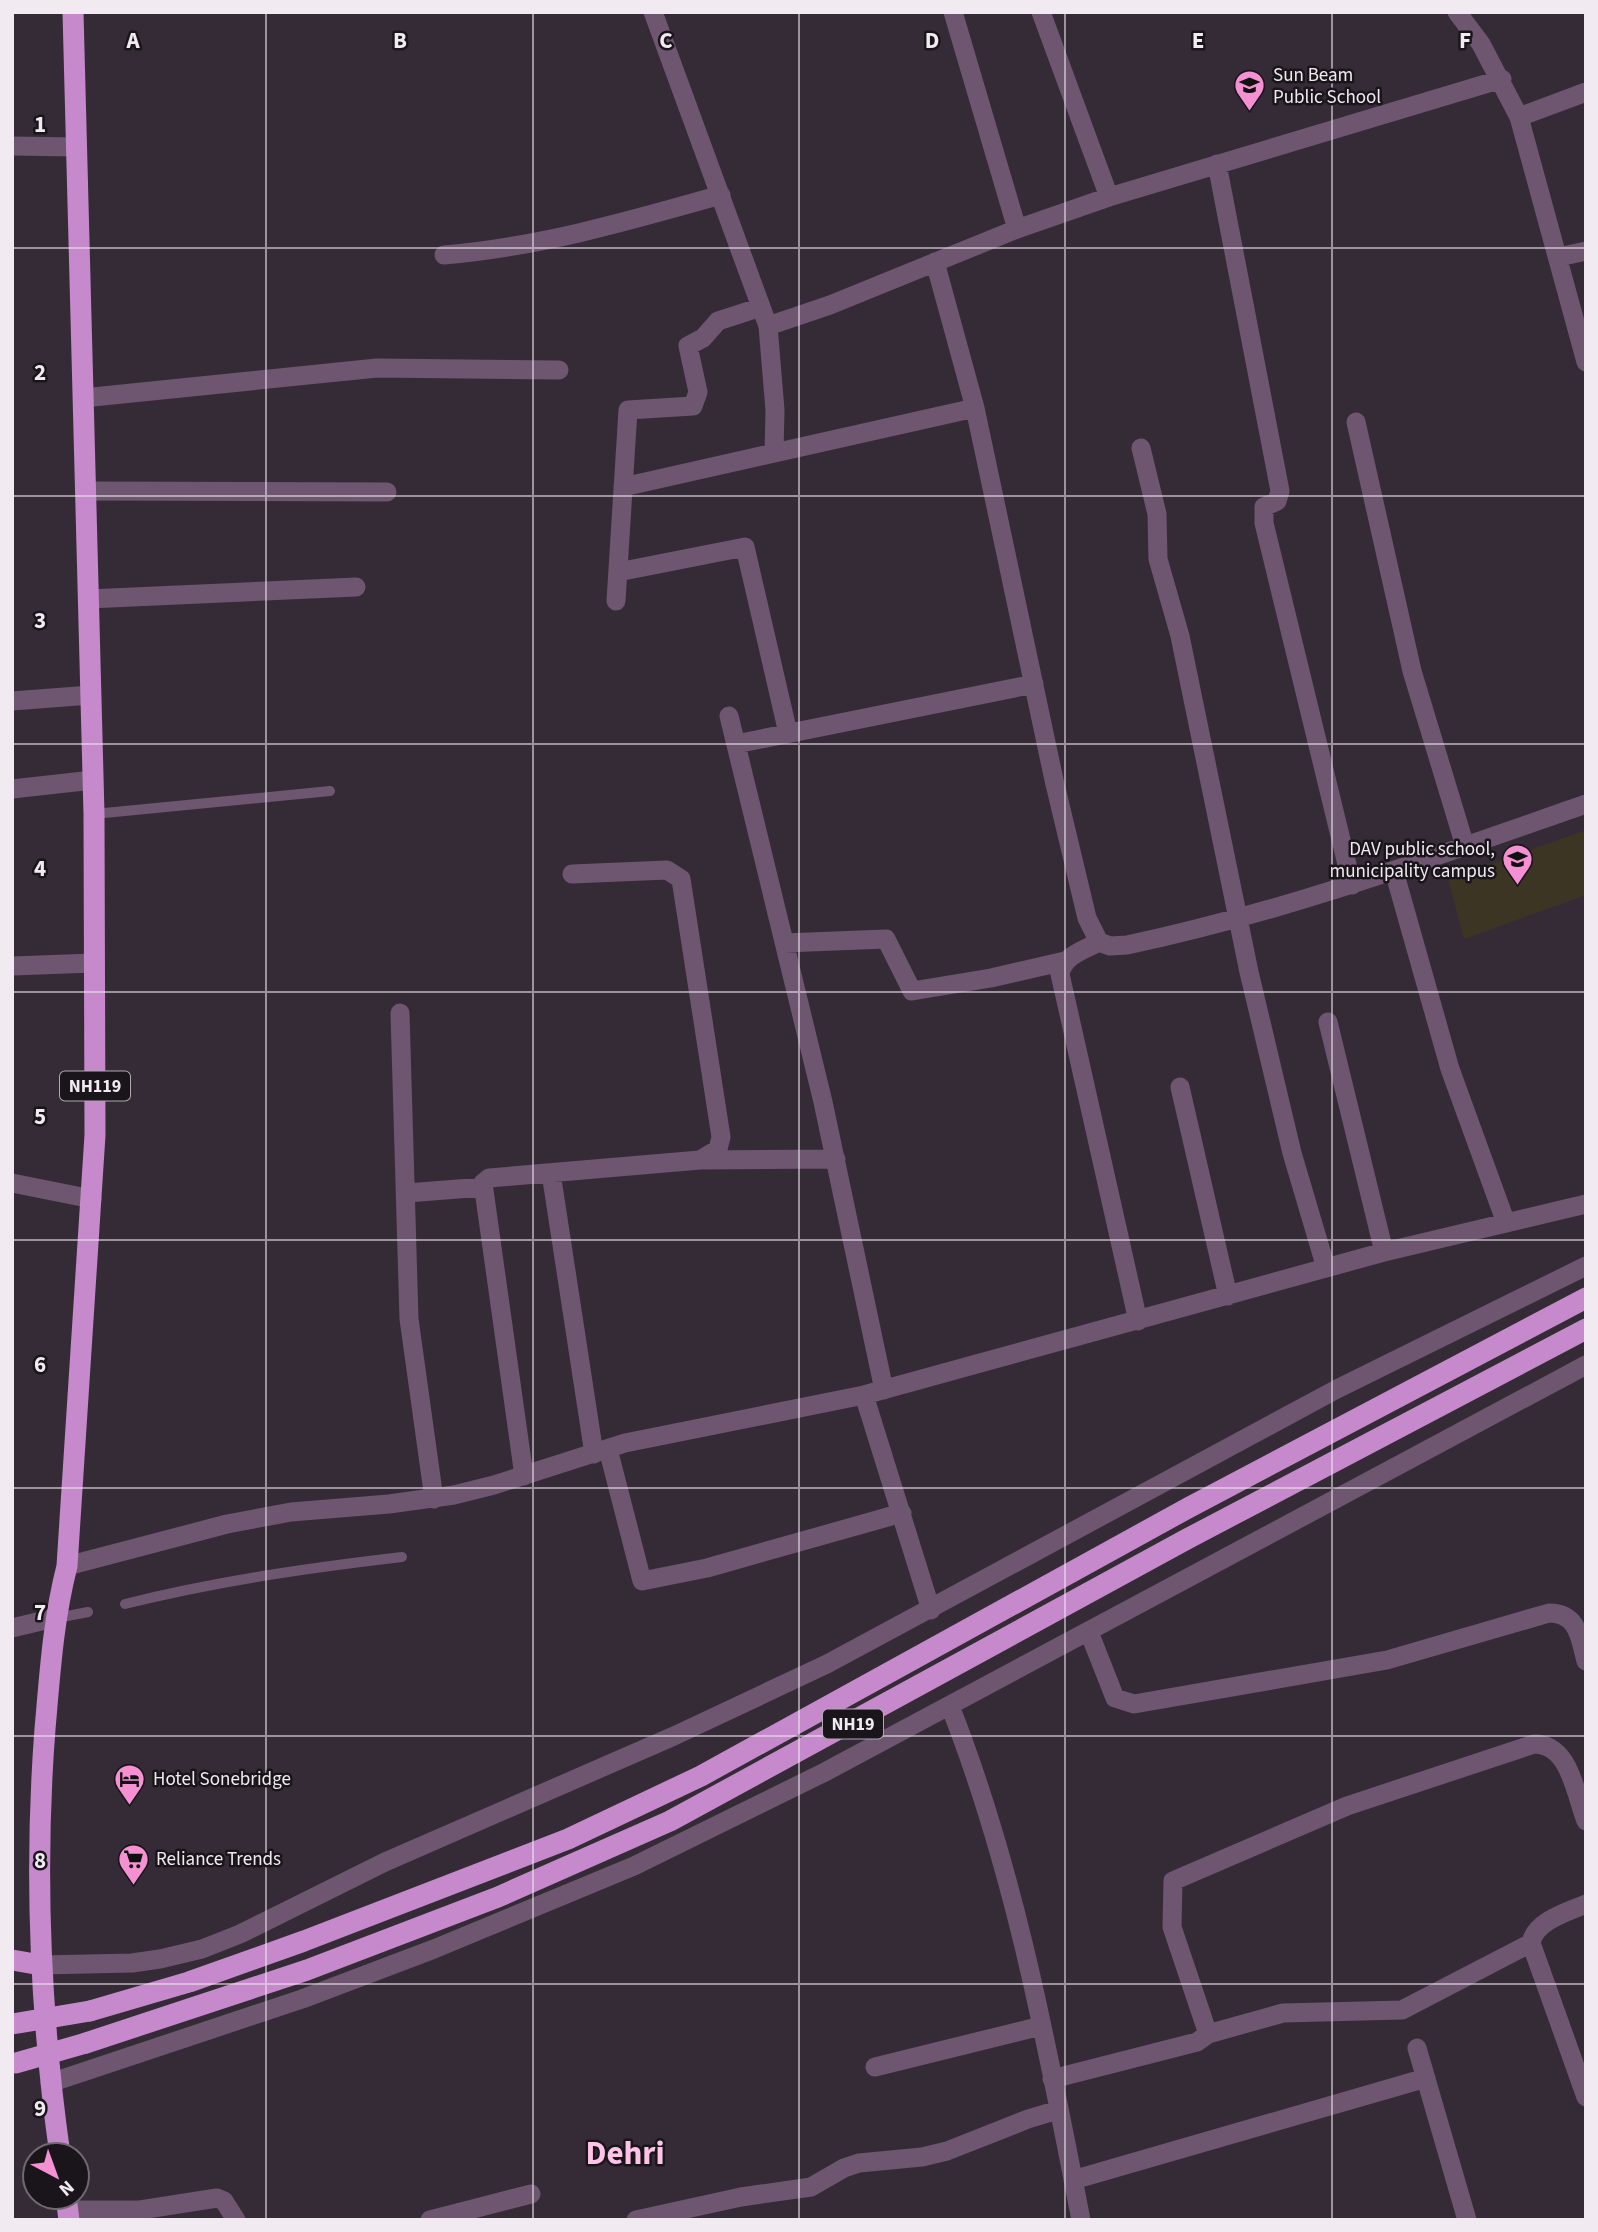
<svg xmlns="http://www.w3.org/2000/svg" width="1598" height="2232" font-family="'Source Sans 3',sans-serif">
<style>
.education{fill:#3d3524}
.lines{fill:none;stroke-linecap:round;stroke-linejoin:round}
.lane{stroke:#6e5671;stroke-width:10}
.street{stroke:#6e5671;stroke-width:19}
.highway{stroke:#c589cc;stroke-width:21}
.highway-bridge{stroke:#c589cc;stroke-width:21}
.grid{fill:none;stroke:#f1eaf1;stroke-width:2;stroke-opacity:0.55}
.labels{text-anchor:middle;dominant-baseline:central;stroke-width:5;stroke-linejoin:round;paint-order:stroke}
.shield{fill:#19151a;stroke:#b0aab0;stroke-width:2}
.shield-label{font-size:18px;font-weight:bold;fill:#f1eaf1}
.poi-label{font-size:19px;fill:#f1eaf1;stroke:#19151a;text-anchor:start}
.town-label{font-size:33px;font-weight:bold;fill:#fec4e7;stroke:#19151a}
.grid-label{font-size:23px;text-anchor:middle;font-weight:bold;fill:#f1eaf1;stroke:#19151a;stroke-width:5;stroke-linejoin:round;paint-order:stroke}
</style>
<rect width="100%" height="100%" fill="#352b36"/>
<path class="education" d="M 1586,830 L 1586,895 L 1464,939 L 1448,879 Z"/>
<g class="lines">
<path class="lane" d="M 94,814 L 330,791
M 125,1604 C 217,1581 308,1568 402,1557
M 57,1618 L 88,1612"/>
<path class="street" d="M 653,12 L 768,326 L 775,410 L 774,453
M 953,12 L 1017,229
M 1041,12 L 1109,197
M 1457,12 L 1481,44 L 1519,117 L 1586,362
M 1519,117 L 1586,92
M 12,146 L 76,147
M 1217,164 L 1280,491 L 1277,501 L 1264,507 L 1264,523 L 1352,885
M 444,255 C 539,247 629,221 721,195
M 1559,257 L 1586,251
M 935,262 L 975,408 L 1054,780 L 1087,918 L 1099,942 L 1110,946 L 1127,945 C 1284,912 1434,857 1586,804
M 768,326 L 830,305 L 1017,229 L 1109,197 L 1502,79
M 83,398 L 377,368 L 559,370
M 1356,422 L 1412,671 L 1465,846
M 1141,448 L 1157,514 L 1158,559 L 1180,636 L 1249,972 L 1292,1153 L 1326,1268
M 623,487 L 975,408
M 85,491 L 387,492
M 618,572 L 745,547 L 788,733
M 88,599 L 356,587
M 616,601 L 628,410 L 693,406 L 698,392 L 688,346 L 703,338 L 718,321 L 761,307
M 12,701 L 91,695
M 729,716 L 823,1102 L 884,1390
M 736,744 L 1034,684
M 12,789 L 93,780
M 1394,871 L 1450,1069 L 1506,1223
M 1099,942 C 1084,950 1064,955 1060,974 L 1138,1321
M 784,943 L 886,939 L 912,991 L 991,978 L 1065,961
M 12,966 L 94,963
M 400,1013 L 409,1319 L 434,1499
M 1328,1022 L 1384,1252
M 1180,1087 L 1228,1296
M 700,1160 L 836,1159
M 551,1173 L 594,1454
M 12,1183 L 92,1199
M 407,1193 L 483,1187
M 864,1395 L 931,1610
M 608,1449 L 642,1581 L 707,1568 L 902,1513
M 524,1476 L 483,1183 L 489,1178 L 700,1160 L 718,1149 L 721,1137 L 681,879 L 667,870 L 572,874
M 67,1566 L 227,1524 L 291,1512 L 389,1504 L 454,1495 L 494,1485 L 625,1443 L 864,1395 L 1384,1252 L 1586,1204
M 12,1628 L 54,1618
M 1089,1632 L 1115,1698 L 1134,1704 L 1387,1660 L 1549,1613 C 1578,1613 1580,1638 1586,1661
M 950,1706 C 1015,1871 1047,2046 1081,2220
M 1586,1904 C 1567,1912 1535,1921 1531,1943 L 1586,2097
M 41,1965 L 132,1963 L 160,1959 L 202,1949 L 240,1934 L 385,1862 L 674,1736 L 827,1664 L 1337,1389 L 1586,1266
M 1208,2034 L 1172,1927 L 1173,1881 L 1347,1806 L 1534,1744 C 1570,1744 1575,1793 1586,1821
M 1417,2048 L 1467,2220
M 875,2067 L 1041,2026
M 1052,2079 L 1197,2042 L 1208,2034 L 1283,2013 L 1402,2010 L 1531,1943
M 50,2083 L 302,1999 L 434,1949 L 634,1866 L 825,1772 L 1586,1365
M 1073,2180 L 1426,2078
M 68,2210 L 140,2210 L 217,2198 L 224,2201 L 236,2220
M 430,2220 L 531,2194
M 636,2220 L 741,2197 L 811,2187 L 844,2168 L 859,2163 L 922,2157 L 947,2151 L 1028,2119 L 1058,2110"/>
<path class="highway" d="M 12,1960 L 41,1965
M 90,2011 L 189,1982 L 304,1941 L 568,1839 L 701,1776 L 1188,1508 L 1586,1298
M 86,2043 L 307,1970 L 498,1897 L 670,1821 L 1187,1539 L 1586,1329
M 60,2155 C 40,2013 34,1872 45,1729 C 50,1673 53,1621 67,1566 L 95,1135 L 94,814 L 73,12
M 66,2197 L 69,2220"/>
<path class="highway-bridge" d="M 12,2024 L 90,2011
M 16,2063 L 86,2043"/>
</g>
<path class="grid" d="M 266,12 L 266,2220M 533,12 L 533,2220M 799,12 L 799,2220M 1065,12 L 1065,2220M 1332,12 L 1332,2220M 12,248 L 1586,248M 12,496 L 1586,496M 12,744 L 1586,744M 12,992 L 1586,992M 12,1240 L 1586,1240M 12,1488 L 1586,1488M 12,1736 L 1586,1736M 12,1984 L 1586,1984"/>
<defs>
<symbol id="school-pin" viewBox="-11 -11 22 30"><path d="M0 17L-7.5 6A9.5 9.5 0 1 1 7.5 6Z" fill="#f591d2" stroke="#19151a"/><path d="M0-5L7-2L0 1L-7-2ZM-4 1L0 2.5L4 1V4Q0 6-4 4Z" fill="#111"/></symbol>
<symbol id="hotel-pin" viewBox="-11 -11 22 30"><path d="M0 17L-7.5 6A9.5 9.5 0 1 1 7.5 6Z" fill="#f591d2" stroke="#19151a"/><path d="M-6-4.5h1.5V1H6V5H4.5V3h-9V5H-6ZM-4 0a1.8 1.8 0 1 1 3.6 0ZM.5 0V-2.5h3Q6-2.5 6 0Z" fill="#111"/></symbol>
<symbol id="supermarket-pin" viewBox="-11 -11 22 30"><path d="M0 17L-7.5 6A9.5 9.5 0 1 1 7.5 6Z" fill="#f591d2" stroke="#19151a"/><path d="M-6-5.5h2.5l.6 2H6L4.5 2H-2.5L-4.4-4H-6ZM-1.5 3.2a1.3 1.3 0 1 0 .1 0ZM3 3.2a1.3 1.3 0 1 0 .1 0Z" fill="#111"/></symbol>
</defs>
<g fill-rule="evenodd">
<use href="#school-pin" x="1232" y="68" width="35" height="47"/>
<use href="#school-pin" x="1500" y="842" width="35" height="47"/>
<use href="#hotel-pin" x="112" y="1762" width="35" height="47"/>
<use href="#supermarket-pin" x="116" y="1842" width="35" height="47"/>
</g>
<g class="labels">
<g class="shield">
<rect x="60" y="1071.5" width="70" height="29" rx="5"/>
<rect x="823" y="1709.5" width="60" height="29" rx="5"/>
</g>
<g class="shield-label">
<text x="95" y="1086">NH119</text>
<text x="853" y="1724">NH19</text>
</g>
<g class="poi-label">
<text x="1273" y="75">Sun Beam<tspan x="1273" dy="22">Public School</tspan></text>
<text x="1495" y="849" text-anchor="end">DAV public school,<tspan x="1495" dy="22">municipality campus</tspan></text>
<text x="153" y="1779">Hotel Sonebridge</text>
<text x="156" y="1859">Reliance Trends</text>
</g>
<g class="town-label">
<text x="625" y="2153">Dehri</text>
</g>
</g>
<g class="grid-label">
<text x="133" y="48">A</text>
<text x="400" y="48">B</text>
<text x="666" y="48">C</text>
<text x="932" y="48">D</text>
<text x="1198" y="48">E</text>
<text x="1465" y="48">F</text>
<text x="40" y="132">1</text>
<text x="40" y="380">2</text>
<text x="40" y="628">3</text>
<text x="40" y="876">4</text>
<text x="40" y="1124">5</text>
<text x="40" y="1372">6</text>
<text x="40" y="1620">7</text>
<text x="40" y="1868">8</text>
<text x="40" y="2116">9</text>
</g>
<rect width="1598" height="2232" fill="none" stroke="#f1eaf1" stroke-width="28"/>
<g transform="translate(56 2176) rotate(139)"><circle r="33" fill="#19151a" stroke="#6f6a70" stroke-width="2"/>
<path d="M0-5L12 26L0 18L-12 26Z" fill="#f591d2"/>
<text y="-10" font-size="19" font-weight="bold" text-anchor="middle" fill="#f1eaf1">N</text>
</g>
</svg>
